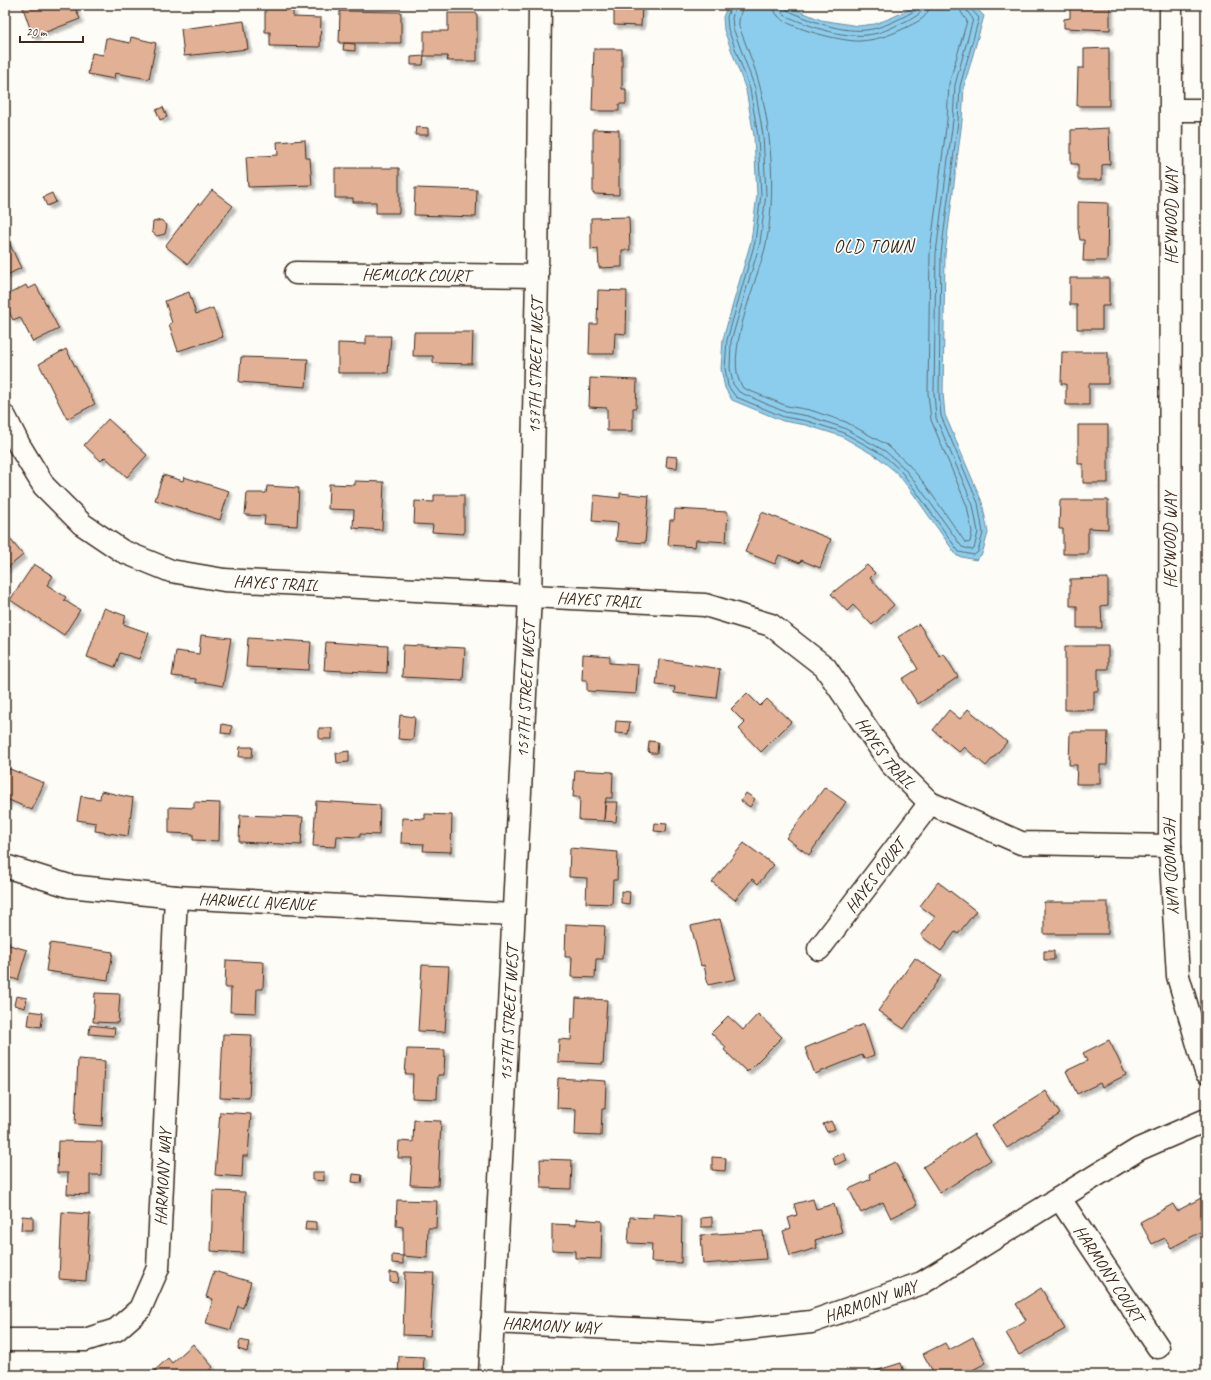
<svg xmlns="http://www.w3.org/2000/svg" width="1211" height="1380" font-family="Caveat,sans-serif">
<style>
.water{fill:#8ccded;stroke:#6c8c9a}
.lines{fill:none;stroke-linecap:round;stroke-linejoin:round}
.shore{stroke:#5b6b71;stroke-width:1}
.building{fill:#e2b095;stroke:#3b2a1e;filter:url(#shadow)}
.minor-casing{stroke:#3b2a1e;stroke-width:25}
.minor{stroke:#fdfcf7;stroke-width:22}
.labels{text-anchor:middle;dominant-baseline:central;stroke-width:3.5;stroke-linejoin:round;paint-order:stroke}
.street-label{font-size:17px;fill:#3b2a1e;stroke:#fdfcf7}
.neighbourhood-label{font-size:18px;letter-spacing:1px;fill:#3b2a1e;stroke:#fdfcf7}
</style>
<defs>
<filter id="shadow"><feDropShadow dx="3.5" dy="3.5" stdDeviation="1" flood-color="#0004"/></filter>
</defs>
<rect width="100%" height="100%" fill="#fdfcf7"/>
<filter id="ink" filterUnits="userSpaceOnUse"><feTurbulence type="fractalNoise" baseFrequency=".025" numOctaves="2"/><feDisplacementMap in="SourceGraphic" scale="8" xChannelSelector="R" yChannelSelector="G"/><feConvolveMatrix kernelMatrix="1 2 1 2 8 2 1 2 1" color-interpolation-filters="sRGB"/></filter>
<g filter="url(#ink)">
<path class="water" d="M 728,5 L 785,5 L 821,20 L 858,26 L 875,24 L 891,18 L 918,5 L 973,5 L 984,16 L 964,86 L 962,121 L 945,254 L 943,393 L 945,415 L 982,502 L 988,533 L 982,554 L 976,560 L 957,556 L 912,492 L 897,473 L 879,458 L 841,436 L 806,425 L 783,421 L 732,400 L 725,388 L 721,369 L 723,339 L 751,241 L 757,195 L 754,136 L 746,90 L 724,30 L 723,17 Z"/>
<g class="lines">
<path class="shore" d="M 731,5 L 727,17 L 728,29 L 750,89 L 758,136 L 761,194 L 755,242 L 727,340 L 725,368 L 728,386 L 736,397 L 784,417 L 807,421 L 842,432 L 882,454 L 900,470 L 915,490 L 959,552 L 974,555 L 978,552 L 983,533 L 978,503 L 941,416 L 939,393 L 941,254 L 958,121 L 960,86 L 979,18 L 971,9 L 971,5
M 736,5 L 732,18 L 733,28 L 755,88 L 763,135 L 766,194 L 760,243 L 731,341 L 730,368 L 733,384 L 739,392 L 785,412 L 808,416 L 844,428 L 885,451 L 903,467 L 919,487 L 962,547 L 972,550 L 974,549 L 978,532 L 973,505 L 936,418 L 934,393 L 936,253 L 953,120 L 955,85 L 973,19 L 967,11 L 966,5
M 742,5 C 742,14 738,17 739,26 C 746,46 755,66 760,87 C 772,134 776,197 766,244 C 759,277 721,360 743,388 L 787,406 L 810,410 L 846,422 L 887,445 L 908,464 L 924,483 L 965,542 L 968,543 L 970,542 L 972,532 L 967,506 L 931,420 L 928,393 L 930,252 L 947,120 L 949,84 L 967,21 L 961,12 L 960,5
M 774,5 C 774,9 775,13 778,16 C 788,28 843,42 860,41 C 878,40 893,34 909,26 C 919,21 929,17 929,5
M 780,5 L 781,10 L 784,15 C 811,27 847,41 878,33 C 888,30 897,25 906,21 C 914,17 923,15 923,5
M 785,5 L 787,10 C 813,22 848,36 877,28 C 890,24 904,17 916,10 L 918,5"/>
</g>
<path class="building" d="M 22,5 L 74,5 L 80,19 L 33,37 Z
M 614,5 L 642,5 L 641,26 L 614,25 Z
M 1070,5 L 1110,5 L 1110,30 L 1064,28 L 1064,19 L 1070,18 Z
M 265,8 L 293,9 L 293,17 L 321,18 L 320,47 L 270,46 L 270,32 L 265,32 Z
M 340,11 L 401,12 L 401,43 L 339,43 Z
M 448,13 L 477,13 L 477,61 L 447,61 L 448,56 L 424,56 L 424,31 L 448,31 Z
M 244,21 L 248,49 L 184,56 L 181,29 Z
M 131,37 L 156,43 L 149,79 L 115,73 L 114,79 L 88,74 L 92,53 L 103,55 L 106,38 L 130,43 Z
M 344,43 L 355,44 L 355,51 L 343,50 Z
M 1109,48 L 1109,106 L 1077,106 L 1078,68 L 1084,68 L 1084,49 Z
M 594,49 L 622,49 L 622,89 L 626,89 L 626,104 L 619,104 L 619,111 L 592,111 Z
M 424,56 L 423,65 L 411,65 L 411,57 Z
M 163,107 L 167,117 L 160,120 L 156,110 Z
M 416,127 L 428,128 L 428,135 L 415,135 Z
M 1109,128 L 1110,164 L 1102,165 L 1102,180 L 1078,180 L 1078,164 L 1071,164 L 1071,130 Z
M 593,129 L 619,130 L 619,195 L 593,194 Z
M 305,140 L 306,158 L 310,158 L 312,185 L 248,187 L 246,157 L 278,155 L 277,142 Z
M 335,168 L 399,168 L 399,213 L 376,213 L 376,202 L 353,202 L 353,198 L 335,198 Z
M 415,188 L 477,190 L 476,217 L 414,215 Z
M 212,190 L 233,206 L 188,264 L 165,246 L 198,203 L 200,205 Z
M 52,193 L 56,202 L 47,206 L 43,197 Z
M 1078,202 L 1108,203 L 1107,261 L 1083,261 L 1084,240 L 1080,240 L 1078,228 Z
M 629,217 L 630,250 L 622,250 L 622,267 L 599,268 L 598,249 L 591,250 L 591,218 Z
M 161,220 L 167,225 L 165,234 L 157,236 L 152,232 L 153,222 Z
M 5,234 L 21,268 L 5,276 Z
M 1070,278 L 1109,278 L 1109,306 L 1102,306 L 1102,329 L 1077,329 L 1077,305 L 1070,305 Z
M 26,285 L 28,289 L 36,285 L 59,329 L 33,342 L 20,317 L 13,320 L 5,304 L 5,296 Z
M 598,290 L 627,291 L 626,334 L 615,333 L 614,354 L 589,354 L 590,324 L 597,324 Z
M 189,292 L 196,314 L 213,308 L 223,337 L 178,351 L 169,324 L 172,323 L 165,301 Z
M 414,332 L 473,332 L 472,364 L 433,363 L 433,356 L 413,356 Z
M 366,336 L 391,336 L 388,373 L 338,373 L 338,343 L 366,344 Z
M 66,349 L 95,404 L 67,419 L 39,364 Z
M 1062,352 L 1108,352 L 1108,384 L 1089,384 L 1089,405 L 1066,405 L 1066,384 L 1061,384 Z
M 241,357 L 308,359 L 306,387 L 239,382 Z
M 590,378 L 637,380 L 636,408 L 633,408 L 633,431 L 607,431 L 607,408 L 589,407 Z
M 108,419 L 147,455 L 127,477 L 105,457 L 101,461 L 84,445 Z
M 1078,425 L 1108,425 L 1108,483 L 1083,483 L 1083,464 L 1078,464 Z
M 667,456 L 678,457 L 677,468 L 666,467 Z
M 163,475 L 183,481 L 184,477 L 229,491 L 220,520 L 155,500 Z
M 355,481 L 384,482 L 382,530 L 353,528 L 354,510 L 328,509 L 329,484 L 355,485 Z
M 267,486 L 299,488 L 297,526 L 264,524 L 265,516 L 245,515 L 247,493 L 266,493 Z
M 620,493 L 649,496 L 645,543 L 616,541 L 618,523 L 592,521 L 594,495 L 620,498 Z
M 434,495 L 464,495 L 464,534 L 432,532 L 433,525 L 414,524 L 415,501 L 434,502 Z
M 1060,500 L 1108,500 L 1108,529 L 1088,528 L 1088,554 L 1063,554 L 1063,529 L 1059,529 Z
M 675,509 L 728,512 L 726,542 L 696,540 L 695,547 L 668,545 L 670,520 L 674,520 Z
M 762,512 L 831,539 L 820,568 L 801,560 L 800,563 L 779,555 L 775,564 L 745,552 Z
M 5,533 L 23,555 L 5,570 Z
M 34,564 L 53,576 L 47,585 L 66,597 L 64,600 L 80,610 L 64,635 L 10,600 Z
M 867,565 L 875,573 L 870,578 L 894,605 L 872,625 L 853,605 L 847,611 L 831,594 Z
M 1108,578 L 1108,605 L 1101,606 L 1102,628 L 1077,628 L 1077,606 L 1070,606 L 1070,579 Z
M 104,608 L 126,616 L 123,624 L 149,633 L 139,659 L 120,653 L 115,667 L 87,657 Z
M 919,624 L 940,657 L 944,654 L 958,677 L 918,704 L 902,679 L 918,669 L 898,637 Z
M 201,635 L 231,638 L 223,686 L 207,683 L 196,683 L 196,679 L 172,676 L 176,651 L 199,654 Z
M 248,638 L 311,642 L 309,670 L 246,667 Z
M 326,642 L 388,646 L 387,673 L 324,670 Z
M 403,645 L 465,648 L 463,680 L 402,677 Z
M 1065,646 L 1108,646 L 1108,669 L 1098,669 L 1098,691 L 1094,691 L 1094,710 L 1065,710 Z
M 583,654 L 610,656 L 610,663 L 638,665 L 636,694 L 587,691 L 587,680 L 582,680 Z
M 659,659 L 720,669 L 716,698 L 674,693 L 675,687 L 656,685 Z
M 747,693 L 760,706 L 767,699 L 791,722 L 761,752 L 739,729 L 745,723 L 731,709 Z
M 968,709 L 1007,742 L 986,766 L 964,747 L 959,752 L 933,730 L 949,710 L 960,719 Z
M 400,715 L 415,717 L 413,740 L 398,739 Z
M 616,721 L 630,722 L 628,734 L 615,733 Z
M 222,724 L 232,726 L 231,734 L 221,733 Z
M 319,728 L 332,728 L 332,739 L 319,739 Z
M 1070,732 L 1108,732 L 1107,765 L 1100,765 L 1100,784 L 1076,784 L 1077,765 L 1069,765 Z
M 649,741 L 658,742 L 657,753 L 650,753 L 648,751 Z
M 240,747 L 253,747 L 252,757 L 239,757 Z
M 349,751 L 349,762 L 337,763 L 336,753 Z
M 5,767 L 44,783 L 32,810 L 9,800 L 5,809 Z
M 575,770 L 613,772 L 612,798 L 606,798 L 604,821 L 579,820 L 580,797 L 573,797 Z
M 825,787 L 846,802 L 809,855 L 786,838 Z
M 101,791 L 133,798 L 128,836 L 95,831 L 96,823 L 77,820 L 81,796 L 100,799 Z
M 746,793 L 755,799 L 750,807 L 741,801 Z
M 316,801 L 380,805 L 379,835 L 360,834 L 360,837 L 337,836 L 336,847 L 313,846 Z
M 194,802 L 220,803 L 219,841 L 193,840 L 193,834 L 169,833 L 169,807 L 194,808 Z
M 605,802 L 618,802 L 616,822 L 604,821 Z
M 425,814 L 452,815 L 451,852 L 423,851 L 424,844 L 401,843 L 402,818 L 425,819 Z
M 240,815 L 303,817 L 301,845 L 239,842 Z
M 655,823 L 667,824 L 666,832 L 654,831 Z
M 744,843 L 774,865 L 758,884 L 752,879 L 735,900 L 712,882 Z
M 570,848 L 618,852 L 617,880 L 613,880 L 612,904 L 586,903 L 587,878 L 569,877 Z
M 938,882 L 976,911 L 958,934 L 955,932 L 941,951 L 921,936 L 935,917 L 920,906 Z
M 621,891 L 630,892 L 629,904 L 621,903 Z
M 1044,902 L 1108,902 L 1108,934 L 1044,934 Z
M 720,919 L 736,979 L 708,985 L 704,965 L 701,966 L 691,926 Z
M 566,924 L 605,926 L 603,959 L 596,959 L 595,978 L 571,977 L 572,957 L 565,957 Z
M 5,941 L 9,942 L 9,945 L 27,950 L 18,980 L 5,976 Z
M 50,943 L 113,952 L 108,980 L 46,971 Z
M 1044,951 L 1054,951 L 1054,960 L 1044,960 Z
M 915,958 L 941,976 L 904,1029 L 878,1011 Z
M 226,960 L 264,962 L 263,989 L 257,989 L 256,1013 L 230,1012 L 231,988 L 225,988 Z
M 422,965 L 449,966 L 445,1032 L 418,1031 Z
M 95,993 L 120,994 L 118,1023 L 93,1022 Z
M 16,996 L 27,998 L 25,1008 L 14,1005 Z
M 576,998 L 607,1000 L 603,1064 L 558,1062 L 559,1039 L 571,1040 L 572,1018 L 575,1018 Z
M 30,1011 L 43,1013 L 41,1027 L 28,1025 Z
M 758,1014 L 782,1037 L 747,1072 L 724,1050 L 726,1047 L 711,1033 L 728,1016 L 743,1030 Z
M 864,1024 L 874,1055 L 864,1059 L 862,1055 L 815,1074 L 805,1048 Z
M 90,1025 L 115,1028 L 114,1036 L 89,1034 Z
M 223,1034 L 252,1035 L 249,1098 L 220,1097 Z
M 1109,1040 L 1126,1075 L 1102,1087 L 1100,1083 L 1077,1094 L 1066,1071 L 1087,1061 L 1083,1053 Z
M 407,1049 L 445,1050 L 444,1075 L 438,1075 L 437,1099 L 412,1098 L 413,1074 L 405,1074 Z
M 78,1059 L 105,1061 L 102,1126 L 75,1124 Z
M 558,1078 L 606,1081 L 605,1109 L 602,1109 L 601,1136 L 575,1135 L 576,1109 L 557,1108 Z
M 1046,1091 L 1060,1114 L 1007,1148 L 992,1125 Z
M 220,1112 L 251,1114 L 248,1156 L 243,1156 L 242,1177 L 215,1175 Z
M 414,1120 L 441,1121 L 438,1186 L 410,1185 L 412,1158 L 398,1158 L 399,1141 L 413,1142 Z
M 831,1121 L 835,1129 L 827,1132 L 823,1124 Z
M 974,1134 L 991,1160 L 940,1193 L 923,1167 Z
M 58,1141 L 102,1142 L 101,1175 L 90,1175 L 90,1195 L 67,1194 L 68,1173 L 57,1173 Z
M 843,1153 L 847,1160 L 835,1165 L 833,1157 Z
M 712,1157 L 726,1158 L 725,1171 L 712,1170 Z
M 540,1159 L 572,1160 L 571,1189 L 541,1188 Z
M 895,1162 L 917,1205 L 891,1218 L 883,1202 L 861,1213 L 849,1189 L 871,1179 L 869,1174 Z
M 312,1172 L 324,1172 L 324,1181 L 312,1180 Z
M 353,1174 L 362,1175 L 361,1183 L 352,1182 Z
M 213,1191 L 245,1192 L 243,1253 L 211,1251 Z
M 1201,1198 L 1206,1207 L 1206,1229 L 1171,1248 L 1165,1238 L 1152,1244 L 1140,1222 L 1173,1204 L 1177,1211 Z
M 813,1199 L 816,1209 L 834,1204 L 842,1232 L 815,1240 L 817,1248 L 790,1256 L 783,1231 L 791,1228 L 788,1218 L 797,1215 L 794,1204 Z
M 397,1200 L 437,1201 L 436,1228 L 428,1228 L 427,1258 L 403,1256 L 403,1227 L 396,1226 Z
M 62,1212 L 90,1214 L 86,1281 L 59,1279 Z
M 653,1214 L 682,1216 L 681,1263 L 651,1262 L 652,1244 L 628,1243 L 630,1217 L 653,1218 Z
M 22,1216 L 33,1217 L 33,1230 L 21,1230 Z
M 712,1217 L 712,1227 L 701,1227 L 701,1218 Z
M 576,1219 L 602,1221 L 601,1259 L 575,1258 L 575,1251 L 552,1250 L 552,1224 L 576,1225 Z
M 306,1221 L 316,1222 L 316,1230 L 305,1230 Z
M 763,1231 L 766,1259 L 703,1264 L 701,1235 Z
M 392,1255 L 403,1256 L 403,1264 L 392,1263 Z
M 214,1271 L 251,1282 L 243,1308 L 238,1306 L 231,1330 L 206,1323 L 213,1299 L 206,1297 Z
M 390,1272 L 399,1273 L 398,1283 L 390,1282 Z
M 405,1272 L 434,1273 L 430,1336 L 403,1335 Z
M 1041,1288 L 1065,1329 L 1019,1355 L 1006,1333 L 1026,1320 L 1016,1304 Z
M 973,1337 L 986,1363 L 963,1375 L 935,1375 L 923,1354 L 945,1343 L 949,1350 Z
M 240,1340 L 249,1342 L 247,1352 L 238,1349 Z
M 193,1344 L 213,1367 L 204,1375 L 150,1375 L 168,1358 L 172,1363 Z
M 399,1356 L 424,1357 L 423,1375 L 398,1375 Z
M 901,1363 L 905,1375 L 877,1375 L 875,1371 Z"/>
<g class="lines">
<defs>
<g id="minor">
<path id="s1" d="M 1171,5 L 1170,846 L 1178,976 L 1206,1072"/>
<path d="M 1171,110 L 1206,110"/>
<path id="s2" d="M 296,273 L 537,276"/>
<path id="s3" d="M 5,417 L 19,445 L 44,486 L 82,524 L 122,551 L 171,571 L 224,580 L 705,605 L 771,625 L 825,667 L 891,764 L 930,803 L 1021,843 L 1170,846"/>
<path id="s4" d="M 5,866 L 69,886 L 176,897 L 513,915"/>
<path id="s5" d="M 819,949 L 930,803"/>
<path id="s6" d="M 1060,1199 L 1158,1347"/>
<path id="s7" d="M 492,1322 L 711,1333 L 811,1322 L 922,1283 L 1139,1149 L 1206,1120"/>
<path id="s8" d="M 5,1340 L 85,1340 L 116,1330 L 140,1309 L 158,1268 L 176,897"/>
<path id="s9" d="M 490,1375 L 530,596 L 537,276 L 540,5"/>
</g>
</defs>
<use href="#minor" class="minor-casing"/>
<use href="#minor" class="minor"/>
</g>
</g>
<g class="labels">
<g class="street-label">
<text transform="translate(1171 216) rotate(-90)">HEYWOOD WAY</text>
<text stroke="none"><textPath href="#s2" startOffset="120">HEMLOCK COURT</textPath></text>
<text stroke="none"><textPath href="#s9" startOffset="1010">157TH STREET WEST</textPath></text>
<text transform="translate(1170 540) rotate(-90)">HEYWOOD WAY</text>
<text stroke="none"><textPath href="#s3" startOffset="340">HAYES TRAIL</textPath></text>
<text stroke="none"><textPath href="#s3" startOffset="664">HAYES TRAIL</textPath></text>
<text stroke="none"><textPath href="#s9" startOffset="686">157TH STREET WEST</textPath></text>
<text stroke="none"><textPath href="#s3" startOffset="1012">HAYES TRAIL</textPath></text>
<text stroke="none"><textPath href="#s1" startOffset="859">HEYWOOD WAY</textPath></text>
<text stroke="none"><textPath href="#s5" startOffset="92">HAYES COURT</textPath></text>
<text stroke="none"><textPath href="#s4" startOffset="256">HARWELL AVENUE</textPath></text>
<text stroke="none"><textPath href="#s9" startOffset="362">157TH STREET WEST</textPath></text>
<text stroke="none"><textPath href="#s8" startOffset="280">HARMONY WAY</textPath></text>
<text stroke="none"><textPath href="#s6" startOffset="89">HARMONY COURT</textPath></text>
<text stroke="none"><textPath href="#s7" startOffset="383">HARMONY WAY</textPath></text>
<text stroke="none"><textPath href="#s7" startOffset="59">HARMONY WAY</textPath></text>
</g>
<g class="neighbourhood-label">
<text x="874" y="246">OLD TOWN</text>
</g>
</g>
<rect width="1211" height="1380" fill="none" stroke="#fdfcf7" stroke-width="20"/>
<rect x="10" y="10" width="1191" height="1360" fill="none" stroke="#3b2a1e" stroke-width="1.5" filter="url(#ink)"/>
<path d="M20 36v6h63v-6" fill="none" stroke="#3b2a1e" stroke-width="2"/>
<text x="26" y="36" font-size="12" fill="#3b2a1e" stroke="#fdfcf7" stroke-width="3" paint-order="stroke">20 m</text>
</svg>
